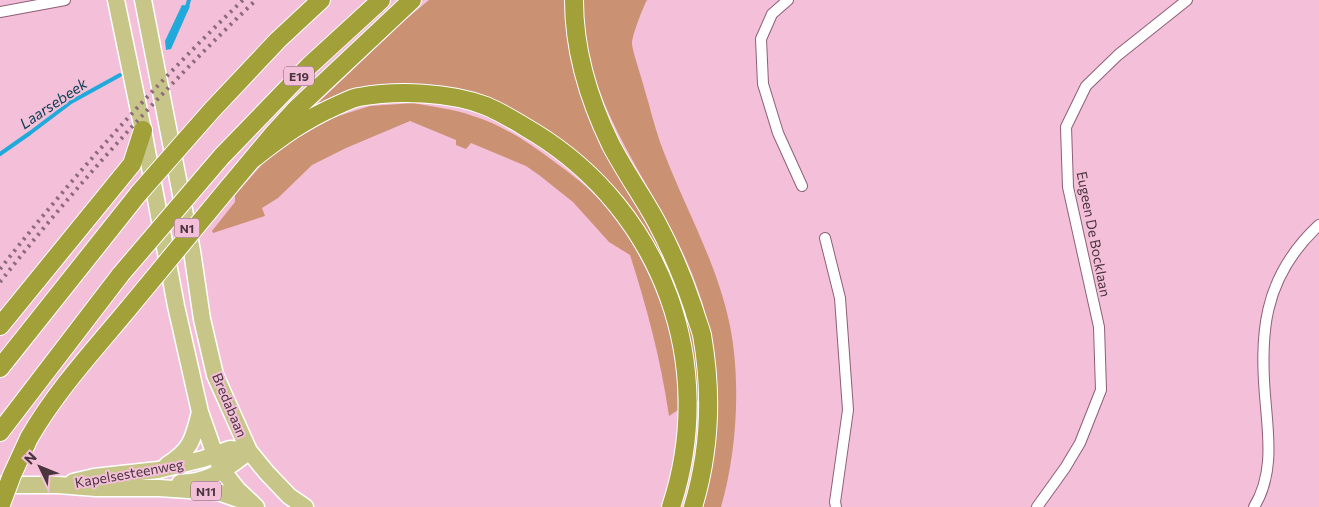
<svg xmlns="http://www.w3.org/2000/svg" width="1319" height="507" font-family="Commissioner,sans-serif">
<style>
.green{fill:#ca9173}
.water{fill:#1faadb}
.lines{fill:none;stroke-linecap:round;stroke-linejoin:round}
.stream{stroke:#1faadb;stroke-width:4}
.minor-casing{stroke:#8e5f76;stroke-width:12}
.primary-casing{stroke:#fff;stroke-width:19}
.motorway-casing{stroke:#fff;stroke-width:20}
.minor{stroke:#fff;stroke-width:10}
.primary{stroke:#c7c688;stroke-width:16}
.motorway{stroke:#a2a039;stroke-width:18}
.rail{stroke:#8d6b7b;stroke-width:4;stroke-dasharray:2.5 5;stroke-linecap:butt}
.motorway-bridge-casing{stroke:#fff;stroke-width:20;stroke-linecap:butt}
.motorway-bridge{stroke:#a2a039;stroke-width:18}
.labels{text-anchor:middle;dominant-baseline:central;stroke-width:4;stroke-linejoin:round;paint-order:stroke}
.shield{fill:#f4bfd8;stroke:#7d5e6d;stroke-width:1}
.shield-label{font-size:12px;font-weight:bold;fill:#4a353f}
.street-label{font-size:14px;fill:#4a353f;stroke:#f4bfd8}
.water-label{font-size:15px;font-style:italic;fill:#063e52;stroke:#f4bfd8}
</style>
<rect width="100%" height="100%" fill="#f4bfd8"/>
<path class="green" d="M 429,0 L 569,0 L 571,46 L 655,232 L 693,328 L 702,403 L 693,399 L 650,244 L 516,115 L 359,90 L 320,103 L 319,102 L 405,20 Z
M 584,0 L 647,0 C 643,7 632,36 632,43 C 632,51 643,81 645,91 C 650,107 654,125 660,142 C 682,203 717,261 730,326 C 741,382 737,452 721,507 L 703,507 C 726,420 722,337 684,255 C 649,180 595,115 584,30 C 583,21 584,10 584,0 Z
M 414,103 C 433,107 454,109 473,116 C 502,125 528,142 552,160 C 567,171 582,182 596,196 C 640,243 670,309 677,372 C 678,385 677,398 678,410 L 669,416 C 661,360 647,308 630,255 L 609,242 L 573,202 L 539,175 L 526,166 L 471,143 L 466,149 L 456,145 L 456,140 L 410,121 L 346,148 L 312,165 L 278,198 L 262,208 L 265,216 L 213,233 L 212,231 L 235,202 L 235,195 L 265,161 L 299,137 L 332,118 L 370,106 Z"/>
<path class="water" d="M 182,5 L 190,6 L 171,49 L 166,50 L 165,41 Z"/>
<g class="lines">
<path class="stream" d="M 186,10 L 189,0
M 0,154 L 30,133 L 71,102 L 120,75"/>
<defs>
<path id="minor" d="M 788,0 L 772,14 L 761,39 L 763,84 L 778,133 L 802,186
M 0,12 L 65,0
M 825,238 L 840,298 L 848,410 L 835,502 L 836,507
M 1037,507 L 1065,468 L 1080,443 L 1101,390 L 1099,327 L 1068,187 L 1066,127 L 1086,86 L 1118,55 L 1187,0
M 1254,507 C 1273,476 1269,441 1266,407 C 1259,335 1262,278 1319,225"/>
<path id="primary" d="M 116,0 L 143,130 L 176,306 L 200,412 L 215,455 L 222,470 L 237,489 L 256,507
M 143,0 L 192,251 L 202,319 L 215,375 L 249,451 L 267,473 L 289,496 L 305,507
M 167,465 C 192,449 193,439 200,412
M 73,482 L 94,477 L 158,470 L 203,459 L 230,449 L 249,451
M 180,483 C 187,482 194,482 200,480 C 219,475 235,463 249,451
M 0,485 L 58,485 L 96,488 L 159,488 L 218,492 L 247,502"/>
<path id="motorway" d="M 574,0 C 574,51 589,100 611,145 C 625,172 643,197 657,223 C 672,251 684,280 694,310 C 696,318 700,327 702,335 C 712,392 710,451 693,507
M 212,110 L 278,40 L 321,0
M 222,156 L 309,66 L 381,0
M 253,159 C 282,136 304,120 338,105 C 345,102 352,98 359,97 C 397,90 450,92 486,106 C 503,113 520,124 535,133 C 663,212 718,365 671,507
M 228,188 L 274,133 L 296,109 L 412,0
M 0,326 L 132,164 L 143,130
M 0,368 L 139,193
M 0,432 L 121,274
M 29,438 C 56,391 93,351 128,309"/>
</defs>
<use href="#minor" class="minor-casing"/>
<use href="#primary" class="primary-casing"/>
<use href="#motorway" class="motorway-casing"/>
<use href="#minor" class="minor"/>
<use href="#primary" class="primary"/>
<use href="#motorway" class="motorway"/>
<path class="rail" d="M 0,269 C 75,174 156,83 243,0
M 0,282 C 79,182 164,88 256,0"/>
<defs>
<path id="motorway-bridge" d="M 139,193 L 212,110
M 121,274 L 222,156
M 128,309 L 228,188
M 0,507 L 12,475 L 29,438"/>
</defs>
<use href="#motorway-bridge" class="motorway-bridge-casing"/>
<use href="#motorway-bridge" class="motorway-bridge"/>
</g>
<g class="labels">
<g class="shield">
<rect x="284" y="66.5" width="30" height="19" rx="4"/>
<rect x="174.5" y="218.5" width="25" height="19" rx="4"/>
<rect x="191" y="481.5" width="30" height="19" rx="4"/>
</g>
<g class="shield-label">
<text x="299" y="76">E19</text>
<text x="187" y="228">N1</text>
<text x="206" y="491">N11</text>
</g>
<g class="street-label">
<text transform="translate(1094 234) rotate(79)">Eugeen De Bocklaan</text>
<text transform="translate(230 405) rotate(67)">Bredabaan</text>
<text transform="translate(129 473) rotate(-10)">Kapelsesteenweg</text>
</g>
<g class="water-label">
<text transform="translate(53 103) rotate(-34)">Laarsebeek</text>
</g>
</g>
<g transform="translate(40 467) rotate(313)" stroke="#f4bfd8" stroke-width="4" paint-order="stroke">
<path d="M0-4L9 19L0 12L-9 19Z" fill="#4a353f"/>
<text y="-8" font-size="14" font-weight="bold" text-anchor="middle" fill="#4a353f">N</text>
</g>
</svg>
